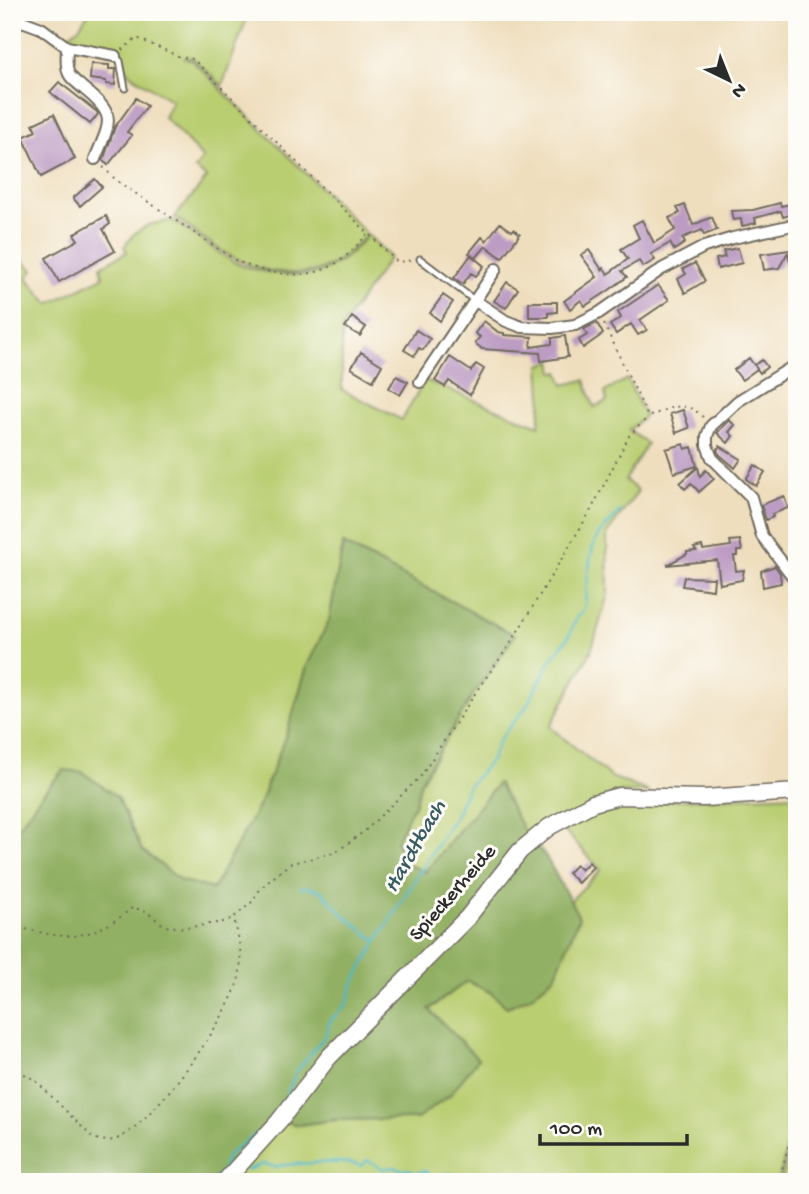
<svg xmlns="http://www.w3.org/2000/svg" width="809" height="1194" font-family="'Gochi Hand',sans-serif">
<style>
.green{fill:#b9cd71;stroke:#727c4e;stroke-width:2}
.forest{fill:#92b063;stroke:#5e6e47;stroke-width:2}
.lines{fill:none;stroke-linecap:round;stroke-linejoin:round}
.stream{stroke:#4ab8c5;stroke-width:2.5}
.building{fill:#bd9cc4}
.lane-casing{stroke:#706a5e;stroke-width:9}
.street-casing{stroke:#706a5e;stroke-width:14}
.secondary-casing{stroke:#706a5e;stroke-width:19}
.path{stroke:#706a5e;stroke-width:2;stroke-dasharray:2 5;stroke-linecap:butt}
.lane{stroke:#fff;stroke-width:5}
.street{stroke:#fff;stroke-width:10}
.secondary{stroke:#fff;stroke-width:16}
.labels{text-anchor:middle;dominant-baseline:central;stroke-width:6;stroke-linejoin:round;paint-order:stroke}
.street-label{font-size:21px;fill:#2b2b2b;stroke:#fdfcf7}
.water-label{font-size:23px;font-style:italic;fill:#365c61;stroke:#fdfcf7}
</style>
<rect width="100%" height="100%" fill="#fdfcf7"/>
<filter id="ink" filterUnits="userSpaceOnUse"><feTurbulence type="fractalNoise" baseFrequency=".0143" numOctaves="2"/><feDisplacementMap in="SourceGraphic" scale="14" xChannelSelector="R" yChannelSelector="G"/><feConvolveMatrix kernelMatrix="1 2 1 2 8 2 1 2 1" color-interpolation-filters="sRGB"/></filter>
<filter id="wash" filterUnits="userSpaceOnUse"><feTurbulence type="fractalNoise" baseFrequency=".00686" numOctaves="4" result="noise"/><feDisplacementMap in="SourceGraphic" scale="28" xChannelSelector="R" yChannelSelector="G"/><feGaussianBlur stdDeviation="1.57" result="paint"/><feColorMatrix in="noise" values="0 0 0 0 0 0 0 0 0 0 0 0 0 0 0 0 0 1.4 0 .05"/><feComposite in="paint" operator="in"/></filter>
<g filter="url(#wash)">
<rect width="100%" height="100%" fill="#efdebd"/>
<path class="green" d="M 89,12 L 249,12 L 222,86 L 193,58 L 183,57 L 192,60 L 367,234 C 357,244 347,256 334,263 C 307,279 266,274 239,260 C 216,250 195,231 175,217 L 207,178 L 195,169 L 203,158 L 164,117 L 172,101 L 127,72 L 123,57 L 118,54 L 73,45 L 66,38 L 79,27 Z
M 173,220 C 194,234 214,251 236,263 C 248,269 260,271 273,273 C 317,281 340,267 368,235 L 390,257 L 342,327 L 342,390 L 402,420 L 425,380 L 539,426 L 542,396 L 540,365 L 552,361 L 554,372 L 559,372 L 564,385 L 585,380 L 594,407 L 607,401 L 605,392 L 627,379 L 645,416 L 629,430 L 647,444 L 625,480 L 638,491 L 607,534 L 608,594 L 591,651 L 550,727 L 611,777 L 649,792 L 618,792 L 528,839 L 498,783 L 425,872 L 407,865 L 396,841 L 415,803 L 421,781 L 473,695 L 515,635 L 343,544 L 329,621 L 307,666 L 288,730 L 259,805 L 213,889 L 181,881 L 142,850 L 117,797 L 63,770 L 39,798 L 12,836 L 12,252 L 33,270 L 27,278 L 49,304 L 103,277 L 101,266 L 127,252 L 124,247 L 133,235 L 148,225 Z
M 797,795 L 797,1086 L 792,1127 L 778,1182 L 227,1182 L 281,1121 L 298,1125 L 335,1120 L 429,1010 L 467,981 L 490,992 L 507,1007 L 530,997 L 555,976 L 579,917 L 570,901 L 601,870 L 560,826 L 607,803 Z
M 797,1109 L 797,1182 L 781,1182 Z"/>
<path class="forest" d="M 343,544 L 515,635 L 473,695 L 421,781 L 415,803 L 396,841 L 407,864 L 425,872 L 498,783 L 528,839 L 545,855 L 579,917 L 555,976 L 530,997 L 507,1007 L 490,992 L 467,981 L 429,1009 L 478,1059 L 450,1095 L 417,1119 L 335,1120 L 298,1125 L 274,1118 L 215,1182 L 12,1182 L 12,836 L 39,798 L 64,770 L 82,772 L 117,797 L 142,850 L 181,881 L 213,889 L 259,805 L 288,730 L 307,666 L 329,621 Z"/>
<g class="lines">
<path class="stream" d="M 300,888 L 308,887 L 321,891 L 344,915 L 375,940
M 270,1119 L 284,1102 L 296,1072 L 326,1035 L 330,1021 L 347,1004 L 354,982 L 377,941 L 455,816 L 467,788 L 492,759 L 499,740 L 526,707 L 551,660 L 569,636 L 577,617 L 584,610 C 588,589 587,546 601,532 C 607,525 614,519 620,511
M 247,1170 L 263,1164 L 276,1167 L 283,1165 C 300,1164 348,1159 362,1166 L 367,1160 L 383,1169 L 394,1167 L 403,1170 L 409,1169 L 415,1173 L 425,1171 L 436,1179 L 448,1173 L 463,1177 L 471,1182
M 211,1182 L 223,1171 C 222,1152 246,1143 259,1132"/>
</g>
<g id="blocks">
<path class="building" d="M 91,64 L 109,65 L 109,69 L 116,69 L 115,85 L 106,84 L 106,81 L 90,79 Z
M 59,82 L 97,112 L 98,114 L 90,124 L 50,92 Z
M 136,98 L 147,106 L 127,132 L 132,135 L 108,165 L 103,161 L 115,127 Z
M 54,114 L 75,159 L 41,177 L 23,137 L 36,131 L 33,124 Z
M 95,179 L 102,187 L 80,206 L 73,198 Z
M 780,203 L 781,206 L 794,203 L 797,213 L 783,217 L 781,211 L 755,218 L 756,223 L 742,226 L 741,219 L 733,220 L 731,211 L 753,210 Z
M 685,205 L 693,225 L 712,217 L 717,230 L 704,235 L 702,230 L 682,238 L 685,243 L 674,250 L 670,243 L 651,254 L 655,260 L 643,267 L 639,261 L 622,271 L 627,277 L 608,291 L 585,306 L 581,300 L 570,309 L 564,301 L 597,277 L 581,255 L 589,250 L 602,270 L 604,268 L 608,274 L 628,259 L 621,249 L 639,238 L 633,225 L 642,220 L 654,243 L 675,230 L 669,218 L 680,213 L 677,208 Z
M 106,216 L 110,224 L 103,229 L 115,251 L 59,282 L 46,258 L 78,240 L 74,234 Z
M 500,223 L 512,231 L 514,229 L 520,234 L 502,258 L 486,246 L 476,258 L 469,253 L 482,237 L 486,241 Z
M 738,248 L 742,263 L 718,269 L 716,259 L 725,257 L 723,251 Z
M 797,249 L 797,276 L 793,277 L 788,252 L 779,268 L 764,270 L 761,254 Z
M 471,255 L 484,266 L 476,276 L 471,273 L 463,284 L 454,278 Z
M 695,263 L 705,281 L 685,293 L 678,279 L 686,274 L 683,269 Z
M 507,282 L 518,289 L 506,308 L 494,301 Z
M 658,285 L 669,300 L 640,320 L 647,330 L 638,335 L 631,324 L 616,334 L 610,325 L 621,318 L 618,312 Z
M 443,295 L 453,302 L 440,321 L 430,313 Z
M 529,302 L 557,302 L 557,312 L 548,313 L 548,317 L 529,317 Z
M 352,317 L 366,327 L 360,336 L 345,327 Z
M 484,321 L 498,332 L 504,333 L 504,335 L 532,337 L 531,347 L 552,344 L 552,338 L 565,336 L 568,357 L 541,361 L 540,353 L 482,349 L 475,343 L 480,337 L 475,333 Z
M 597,323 L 603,334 L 583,348 L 579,340 L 587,335 L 584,329 Z
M 416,330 L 430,339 L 423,350 L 419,348 L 414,356 L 404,350 Z
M 361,352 L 382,365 L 373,381 L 351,368 Z
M 450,357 L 471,371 L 476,364 L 484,369 L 470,395 L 449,381 L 445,387 L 435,381 Z
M 749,358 L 754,365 L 762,360 L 767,367 L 760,373 L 755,366 L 757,369 L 742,380 L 734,370 Z
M 396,376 L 408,382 L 400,395 L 389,388 Z
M 683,410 L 689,428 L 676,433 L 670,414 Z
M 729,420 L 735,425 L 729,432 L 733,436 L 728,443 L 717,433 Z
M 684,444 L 685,449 L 692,447 L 697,466 L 674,473 L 666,449 Z
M 720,446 L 741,459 L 735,468 L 719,454 L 717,450 Z
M 755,465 L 765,472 L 756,486 L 746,479 Z
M 698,467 L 700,476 L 706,470 L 714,479 L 699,492 L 691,483 L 685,489 L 680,483 Z
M 784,496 L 788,508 L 772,514 L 773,517 L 766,520 L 761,505 Z
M 740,540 L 742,551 L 737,551 L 737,556 L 734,556 L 736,571 L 744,570 L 742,580 L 720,584 L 717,560 L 667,565 L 687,554 L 687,552 L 696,551 L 694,548 L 702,546 L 703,550 L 731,546 L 730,541 Z
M 775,566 L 780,573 L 781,583 L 763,587 L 761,571 Z
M 684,577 L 714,578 L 713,590 L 682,586 Z
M 589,862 L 593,867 L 578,883 L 568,873 L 576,865 L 581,870 Z"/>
</g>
</g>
<g filter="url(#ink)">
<use href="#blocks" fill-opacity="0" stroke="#706a5e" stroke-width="2"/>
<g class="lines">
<defs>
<path id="lane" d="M 115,56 L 120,61 L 125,88
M 420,259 L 474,300"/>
<path id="street" d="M 12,21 L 25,22 L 41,28 L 67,47 L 115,56
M 67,47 C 67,55 65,66 69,74 C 72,80 79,84 84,89 C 118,116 110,122 95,159
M 474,300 L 506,321 L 522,327 L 552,328 L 575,325 L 599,313 L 662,269 L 704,247 L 733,238 L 797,224
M 797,364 L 738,401 L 711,426 L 707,436 L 707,445 L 712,458 L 751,497 L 762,536 L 797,582
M 420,382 L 496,269"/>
<path id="secondary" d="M 224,1182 L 279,1121 L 329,1057 L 467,918 L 520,851 L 549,827 L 593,803 L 619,796 L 704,798 L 797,792"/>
</defs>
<use href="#lane" class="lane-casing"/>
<use href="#street" class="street-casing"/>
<use href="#secondary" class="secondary-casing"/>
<path class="path" d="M 122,50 L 137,38 L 178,56 L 193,59 L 397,262 L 412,260
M 103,167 L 117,181 L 235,260 C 264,274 306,282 335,264 C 347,257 357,245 367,235
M 604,324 L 648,417 C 670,408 684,398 704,418
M 12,927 C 31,929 49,936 67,936 C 92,936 114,923 132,908 L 144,910 L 165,926 L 185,928 L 223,922 L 233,918 L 251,903 L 261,888 L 289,864 L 336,852 L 366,830 L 421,776 L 482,683 L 509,646 L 591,510 L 629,436 L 648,417
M 12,1067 L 35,1080 L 93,1138 C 102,1141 110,1142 119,1138 C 155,1120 231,1016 239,977 C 243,956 239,939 234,919
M 779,1182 L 793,1127 L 797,1093"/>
<use href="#lane" class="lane"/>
<use href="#street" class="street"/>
<use href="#secondary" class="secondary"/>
</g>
</g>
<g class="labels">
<g class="street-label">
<text transform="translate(454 894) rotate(-49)">Spieckerheide</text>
</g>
<g class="water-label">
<text transform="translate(416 847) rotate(-60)">Hardtbach</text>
</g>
</g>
<rect width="809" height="1194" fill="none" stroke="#fdfcf7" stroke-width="42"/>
<g transform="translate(729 80) rotate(137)" stroke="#fdfcf7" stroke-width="5" paint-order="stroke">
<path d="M0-5L12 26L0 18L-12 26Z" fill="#2b2b2b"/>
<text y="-10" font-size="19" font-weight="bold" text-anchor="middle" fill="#2b2b2b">N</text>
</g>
<path d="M540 1134v10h147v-10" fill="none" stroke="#2b2b2b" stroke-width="3.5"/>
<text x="550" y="1134" font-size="21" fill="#2b2b2b" stroke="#fdfcf7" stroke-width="5" paint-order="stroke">100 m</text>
</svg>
